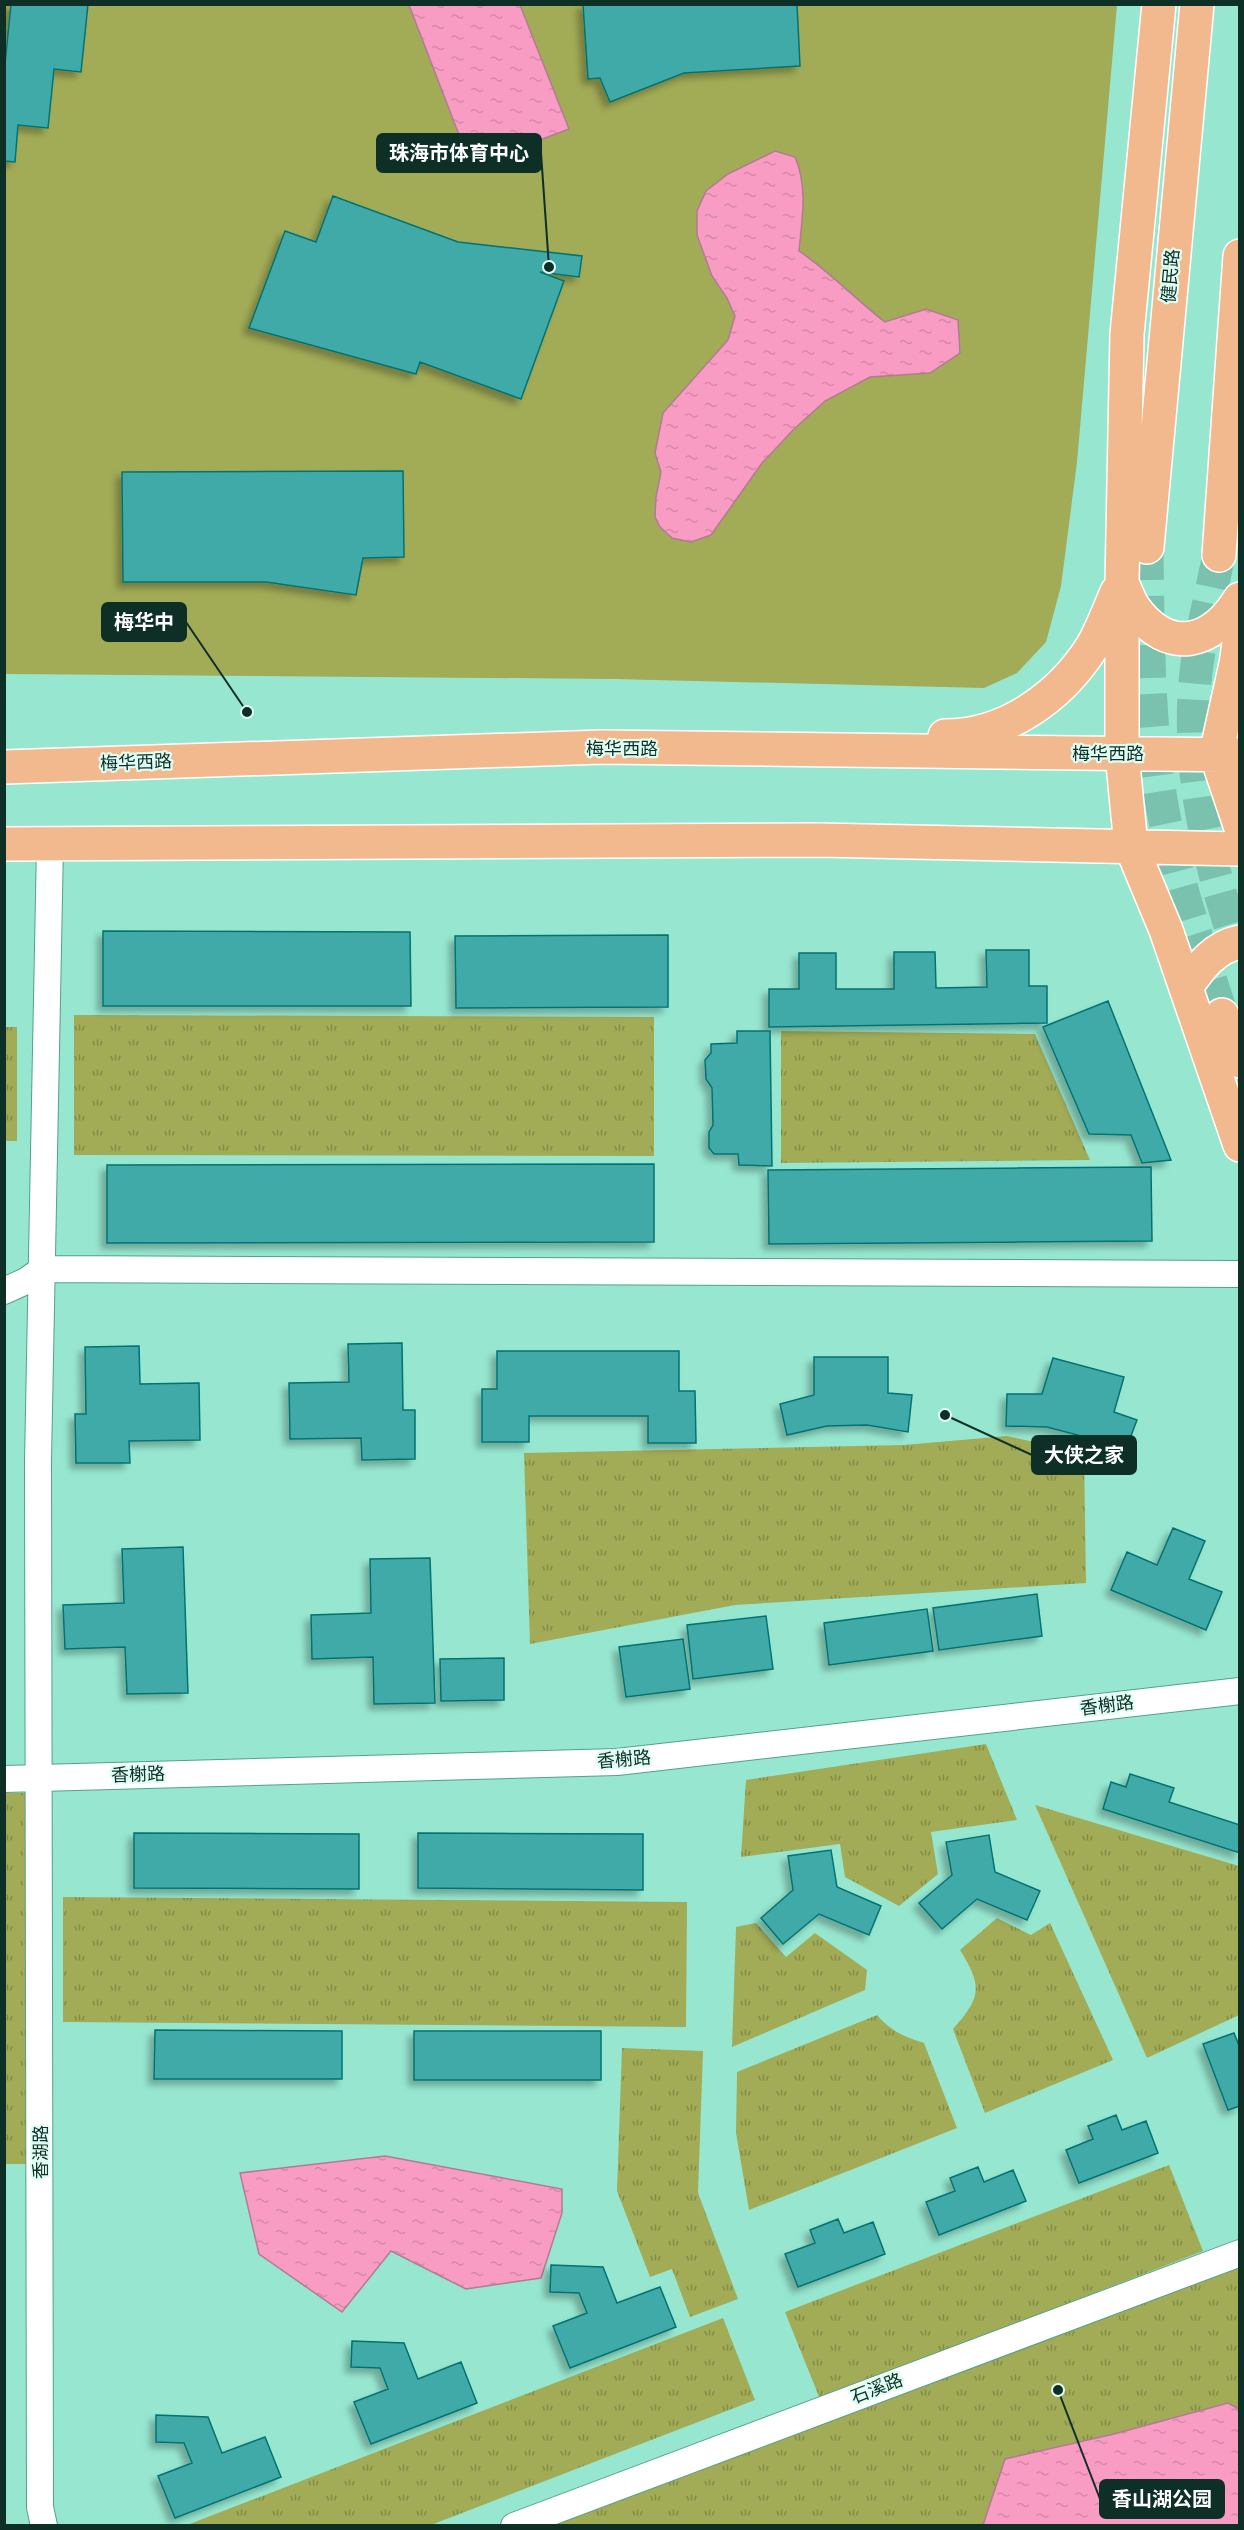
<svg xmlns="http://www.w3.org/2000/svg" width="1244" height="2530" font-family="'Sofia Sans Condensed','Noto Sans SC',sans-serif">
<style>
.grass{fill:url(#grass-tufts)}
.pitch{fill:#a2ab56}
.water{fill:url(#water-ripples);stroke:#b27b94;stroke-width:1.5}
.building{fill:#40aaa8;stroke:#057372;stroke-width:1.5;filter:url(#shadow)}
.lines{fill:none;stroke-linecap:round;stroke-linejoin:round}
.primary-tunnel{stroke:#7bc2ae;stroke-width:33;stroke-dasharray:33 16;stroke-linecap:butt}
.minor-casing{stroke:#52a18c;stroke-width:28}
.primary-casing{stroke:#fff;stroke-width:36}
.minor{stroke:#fff;stroke-width:26}
.primary{stroke:#f2b98f;stroke-width:33}
.labels{text-anchor:middle;dominant-baseline:central;stroke-width:4.5;stroke-linejoin:round;paint-order:stroke}
.street-label{font-size:18px;fill:#0d2f26;stroke:#dffdf3}
.leader{fill:none;stroke:#0d2f26;stroke-width:2}
.callout-dot{fill:#0d2f26;stroke:#dffdf3;stroke-width:2}
.callout{fill:#0d2f26;stroke:#0d2f26;stroke-width:2}
.callout-label{font-size:20px;text-anchor:middle;font-weight:bold;fill:#fff}
</style>
<defs>
<pattern id="grass-tufts" width="24" height="20" patternUnits="userSpaceOnUse" patternTransform="scale(1.5)"><rect width="24" height="20" fill="#a2ab56"/><path d="M3 7l-1-3M5 7V3M7 7l1-3M15 17l-1-3M17 17v-4M19 17l1-3" fill="none" stroke="#828c47"/></pattern>
<pattern id="water-ripples" width="26" height="14" patternUnits="userSpaceOnUse" patternTransform="scale(1.5)"><rect width="26" height="14" fill="#f99cc3"/><path d="M2 4q2-2 4 0t4 0M15 11q2-2 4 0t4 0" fill="none" stroke="#d487a7"/></pattern>
<filter id="shadow"><feDropShadow dx="-5.5" dy="5.5" stdDeviation="3" flood-color="#0004"/></filter>
</defs>
<rect width="100%" height="100%" fill="#97e7d0"/>
<path class="grass" d="M 74,1015 L 654,1017 L 654,1156 L 74,1155 Z
M 5,1027 L 17,1027 L 17,1141 L 5,1141 Z
M 781,1031 L 1035,1034 L 1090,1160 L 781,1163 Z
M 1007,1436 L 1084,1453 L 1086,1583 L 735,1605 L 530,1644 L 524,1453 L 904,1445 Z
M 986,1744 L 1017,1820 L 931,1832 L 938,1874 L 899,1906 L 845,1877 L 840,1844 L 741,1857 L 746,1780 Z
M 4,1793 L 25,1793 L 29,2164 L 5,2164 Z
M 1035,1805 L 1239,1866 L 1239,2015 L 1147,2058 Z
M 63,1897 L 687,1902 L 686,2027 L 63,2022 Z
M 997,1918 L 1031,1935 L 1050,1923 L 1113,2060 L 985,2113 L 953,2029 C 981,1997 983,1987 960,1950 Z
M 756,1923 L 786,1957 L 815,1933 L 867,1970 L 865,1990 L 732,2047 L 736,1927 Z
M 877,2015 C 891,2031 904,2037 924,2043 L 957,2128 L 749,2210 L 736,2133 L 737,2072 Z
M 622,2048 L 703,2051 L 698,2193 L 738,2299 L 690,2317 L 672,2269 L 650,2277 L 617,2191 Z
M 1169,2165 L 1203,2251 L 820,2399 L 785,2312 Z
M 1239,2255 L 1239,2525 L 515,2525 Z
M 723,2318 L 755,2400 L 431,2525 L 187,2525 Z"/>
<path class="pitch" d="M 4,5 L 1117,5 L 1077,462 L 1061,586 L 1046,642 L 1017,673 L 984,688 L 615,679 L 5,674 Z"/>
<path class="water" d="M 409,5 L 520,5 L 569,129 L 471,166 Z
M 775,151 L 795,157 C 808,187 802,219 799,251 C 830,272 855,299 885,322 L 926,309 L 958,320 L 960,353 L 930,373 L 870,377 L 825,401 L 794,429 L 762,463 L 711,535 L 691,542 L 672,538 L 660,527 L 655,517 L 656,497 L 661,472 L 655,453 L 663,413 L 728,340 L 735,316 L 727,298 L 712,276 L 697,235 L 697,211 L 706,191 L 728,174 Z
M 385,2156 L 562,2189 L 562,2213 L 541,2278 L 466,2289 L 391,2251 L 342,2312 L 259,2254 L 240,2173 Z
M 1228,2403 L 1239,2409 L 1239,2525 L 983,2525 L 1005,2459 L 1114,2434 Z"/>
<path class="building" d="M 11,4 L 88,4 L 81,72 L 54,69 L 48,128 L 18,125 L 15,162 L 4,161 L 4,74 Z
M 583,4 L 797,4 L 800,66 L 684,73 L 610,102 L 600,78 L 588,79 Z
M 333,196 L 458,242 L 582,256 L 579,277 L 540,272 L 564,281 L 521,399 L 420,362 L 416,374 L 249,328 L 285,231 L 316,242 Z
M 403,471 L 404,557 L 363,558 L 356,595 L 266,582 L 123,582 L 122,472 Z
M 103,931 L 410,932 L 411,1006 L 103,1006 Z
M 668,935 L 668,1007 L 456,1008 L 455,936 Z
M 986,950 L 1029,950 L 1029,986 L 1047,986 L 1047,1023 L 769,1027 L 769,989 L 799,989 L 799,953 L 836,953 L 836,989 L 894,989 L 894,952 L 935,952 L 936,988 L 987,987 Z
M 1108,1001 L 1171,1160 L 1142,1163 L 1131,1135 L 1089,1134 L 1043,1027 Z
M 737,1031 L 770,1031 L 772,1166 L 739,1165 L 738,1154 L 714,1154 L 709,1148 L 709,1132 L 713,1125 L 712,1088 L 706,1079 L 705,1060 L 711,1053 L 711,1044 L 737,1043 Z
M 654,1164 L 654,1242 L 107,1243 L 107,1165 Z
M 1151,1167 L 1152,1241 L 769,1244 L 768,1170 Z
M 402,1343 L 403,1410 L 415,1410 L 415,1459 L 362,1460 L 361,1438 L 290,1439 L 289,1383 L 349,1382 L 348,1344 Z
M 139,1346 L 140,1384 L 199,1383 L 200,1440 L 129,1441 L 130,1463 L 76,1463 L 75,1414 L 86,1414 L 85,1347 Z
M 497,1351 L 679,1351 L 679,1391 L 695,1391 L 696,1443 L 648,1443 L 648,1416 L 529,1416 L 529,1442 L 482,1442 L 482,1389 L 497,1389 Z
M 814,1357 L 888,1357 L 888,1393 L 912,1395 L 908,1432 L 867,1425 L 827,1426 L 787,1435 L 780,1404 L 814,1395 Z
M 1053,1358 L 1124,1377 L 1114,1412 L 1137,1420 L 1124,1454 L 1085,1437 L 1047,1427 L 1006,1426 L 1007,1394 L 1042,1394 Z
M 1173,1528 L 1205,1541 L 1189,1579 L 1222,1592 L 1206,1630 L 1111,1590 L 1127,1552 L 1157,1565 Z
M 183,1547 L 188,1693 L 127,1694 L 125,1647 L 65,1649 L 63,1605 L 124,1603 L 122,1549 Z
M 430,1558 L 435,1703 L 374,1704 L 373,1657 L 312,1659 L 311,1615 L 371,1613 L 370,1559 Z
M 1037,1594 L 1042,1636 L 939,1650 L 933,1608 Z
M 927,1609 L 933,1651 L 829,1665 L 824,1623 Z
M 766,1616 L 773,1669 L 693,1679 L 687,1625 Z
M 683,1639 L 690,1689 L 626,1697 L 619,1647 Z
M 504,1658 L 504,1700 L 441,1701 L 440,1659 Z
M 1130,1774 L 1174,1788 L 1169,1802 L 1240,1825 L 1240,1853 L 1103,1809 L 1111,1782 L 1126,1787 Z
M 134,1833 L 359,1834 L 359,1889 L 134,1888 Z
M 418,1833 L 643,1834 L 643,1890 L 418,1888 Z
M 989,1835 L 995,1872 L 1040,1891 L 1027,1920 L 977,1899 L 942,1929 L 919,1903 L 952,1875 L 946,1842 Z
M 831,1850 L 837,1887 L 881,1906 L 869,1935 L 819,1914 L 783,1944 L 761,1918 L 793,1890 L 788,1856 Z
M 155,2030 L 342,2031 L 342,2079 L 154,2079 Z
M 414,2031 L 601,2031 L 601,2080 L 414,2080 Z
M 1234,2033 L 1240,2048 L 1240,2106 L 1228,2110 L 1203,2044 Z
M 1116,2115 L 1122,2130 L 1146,2121 L 1158,2153 L 1079,2183 L 1066,2150 L 1093,2139 L 1088,2126 Z
M 978,2167 L 984,2182 L 1013,2170 L 1026,2201 L 939,2235 L 926,2202 L 955,2191 L 950,2178 Z
M 838,2219 L 844,2233 L 873,2222 L 885,2254 L 798,2287 L 785,2254 L 815,2243 L 810,2230 Z
M 551,2265 L 603,2267 L 617,2303 L 660,2287 L 676,2327 L 570,2368 L 553,2326 L 587,2313 L 579,2293 L 550,2292 Z
M 352,2341 L 404,2343 L 418,2379 L 461,2362 L 477,2403 L 371,2444 L 354,2402 L 388,2389 L 380,2368 L 351,2367 Z
M 156,2415 L 208,2417 L 222,2453 L 265,2437 L 281,2477 L 175,2518 L 158,2476 L 192,2463 L 184,2443 L 156,2442 Z"/>
<g class="lines">
<path class="primary-tunnel" d="M 1147,547 C 1148,622 1148,697 1157,772 C 1167,855 1196,935 1222,1015
M 1219,555 C 1211,594 1201,633 1196,672 C 1185,769 1209,865 1240,956"/>
<defs>
<path id="minor" d="M 4,1291 L 26,1281 L 43,1269 L 1240,1274
M 4,1779 L 617,1762 L 1240,1691
M 44,2526 L 40,2507 L 38,1461 L 50,845
M 514,2526 L 1240,2253"/>
<path id="primary" d="M 1159,4 L 1127,334 L 1122,583 L 1122,754 L 1131,846 L 1166,930 L 1240,1145
M 1147,547 L 1197,4
M 1219,555 L 1240,256
M 1122,583 C 1126,591 1129,601 1134,608 C 1169,656 1212,644 1240,599
M 1240,636 L 1236,664 L 1216,754 L 1240,825
M 945,736 C 1006,736 1060,697 1092,647 C 1102,630 1109,610 1117,592
M 4,767 L 602,747 L 1240,755
M 4,844 L 819,840 L 1240,849
M 1186,987 C 1200,967 1214,947 1240,942
M 1222,1015 L 1240,1061"/>
</defs>
<use href="#minor" class="minor-casing"/>
<use href="#primary" class="primary-casing"/>
<use href="#minor" class="minor"/>
<use href="#primary" class="primary"/>
</g>
<g class="labels">
<g class="street-label">
<text transform="translate(1171 276) rotate(-85)">健民路</text>
<text x="622" y="749">梅华西路</text>
<text x="1108" y="754">梅华西路</text>
<text transform="translate(136 763) rotate(-2)">梅华西路</text>
<text transform="translate(1107 1706) rotate(-7)">香榭路</text>
<text transform="translate(624 1760) rotate(-5)">香榭路</text>
<text transform="translate(138 1775) rotate(-2)">香榭路</text>
<text transform="translate(41 2152) rotate(-90)">香湖路</text>
<text transform="translate(877 2389) rotate(-21)">石溪路</text>
</g>
</g>
<path class="leader" d="M549 267L541 153M247 712L186 622M945 1415L1032 1455M1058 2390L1100 2499"/>
<g class="callout-dot">
<circle cx="549" cy="267" r="6"/>
<circle cx="247" cy="712" r="6"/>
<circle cx="945" cy="1415" r="6"/>
<circle cx="1058" cy="2390" r="6"/>
</g>
<g class="callout">
<rect x="377" y="134" width="164" height="38" rx="6"/>
<rect x="102" y="603" width="84" height="38" rx="6"/>
<rect x="1032" y="1436" width="104" height="38" rx="6"/>
<rect x="1100" y="2480" width="124" height="38" rx="6"/>
</g>
<g class="callout-label">
<text x="459" y="160">珠海市体育中心</text>
<text x="144" y="629">梅华中</text>
<text x="1084" y="1462">大侠之家</text>
<text x="1162" y="2506">香山湖公园</text>
</g>
<rect width="1244" height="2530" fill="none" stroke="#0d2f26" stroke-width="12"/>
</svg>
